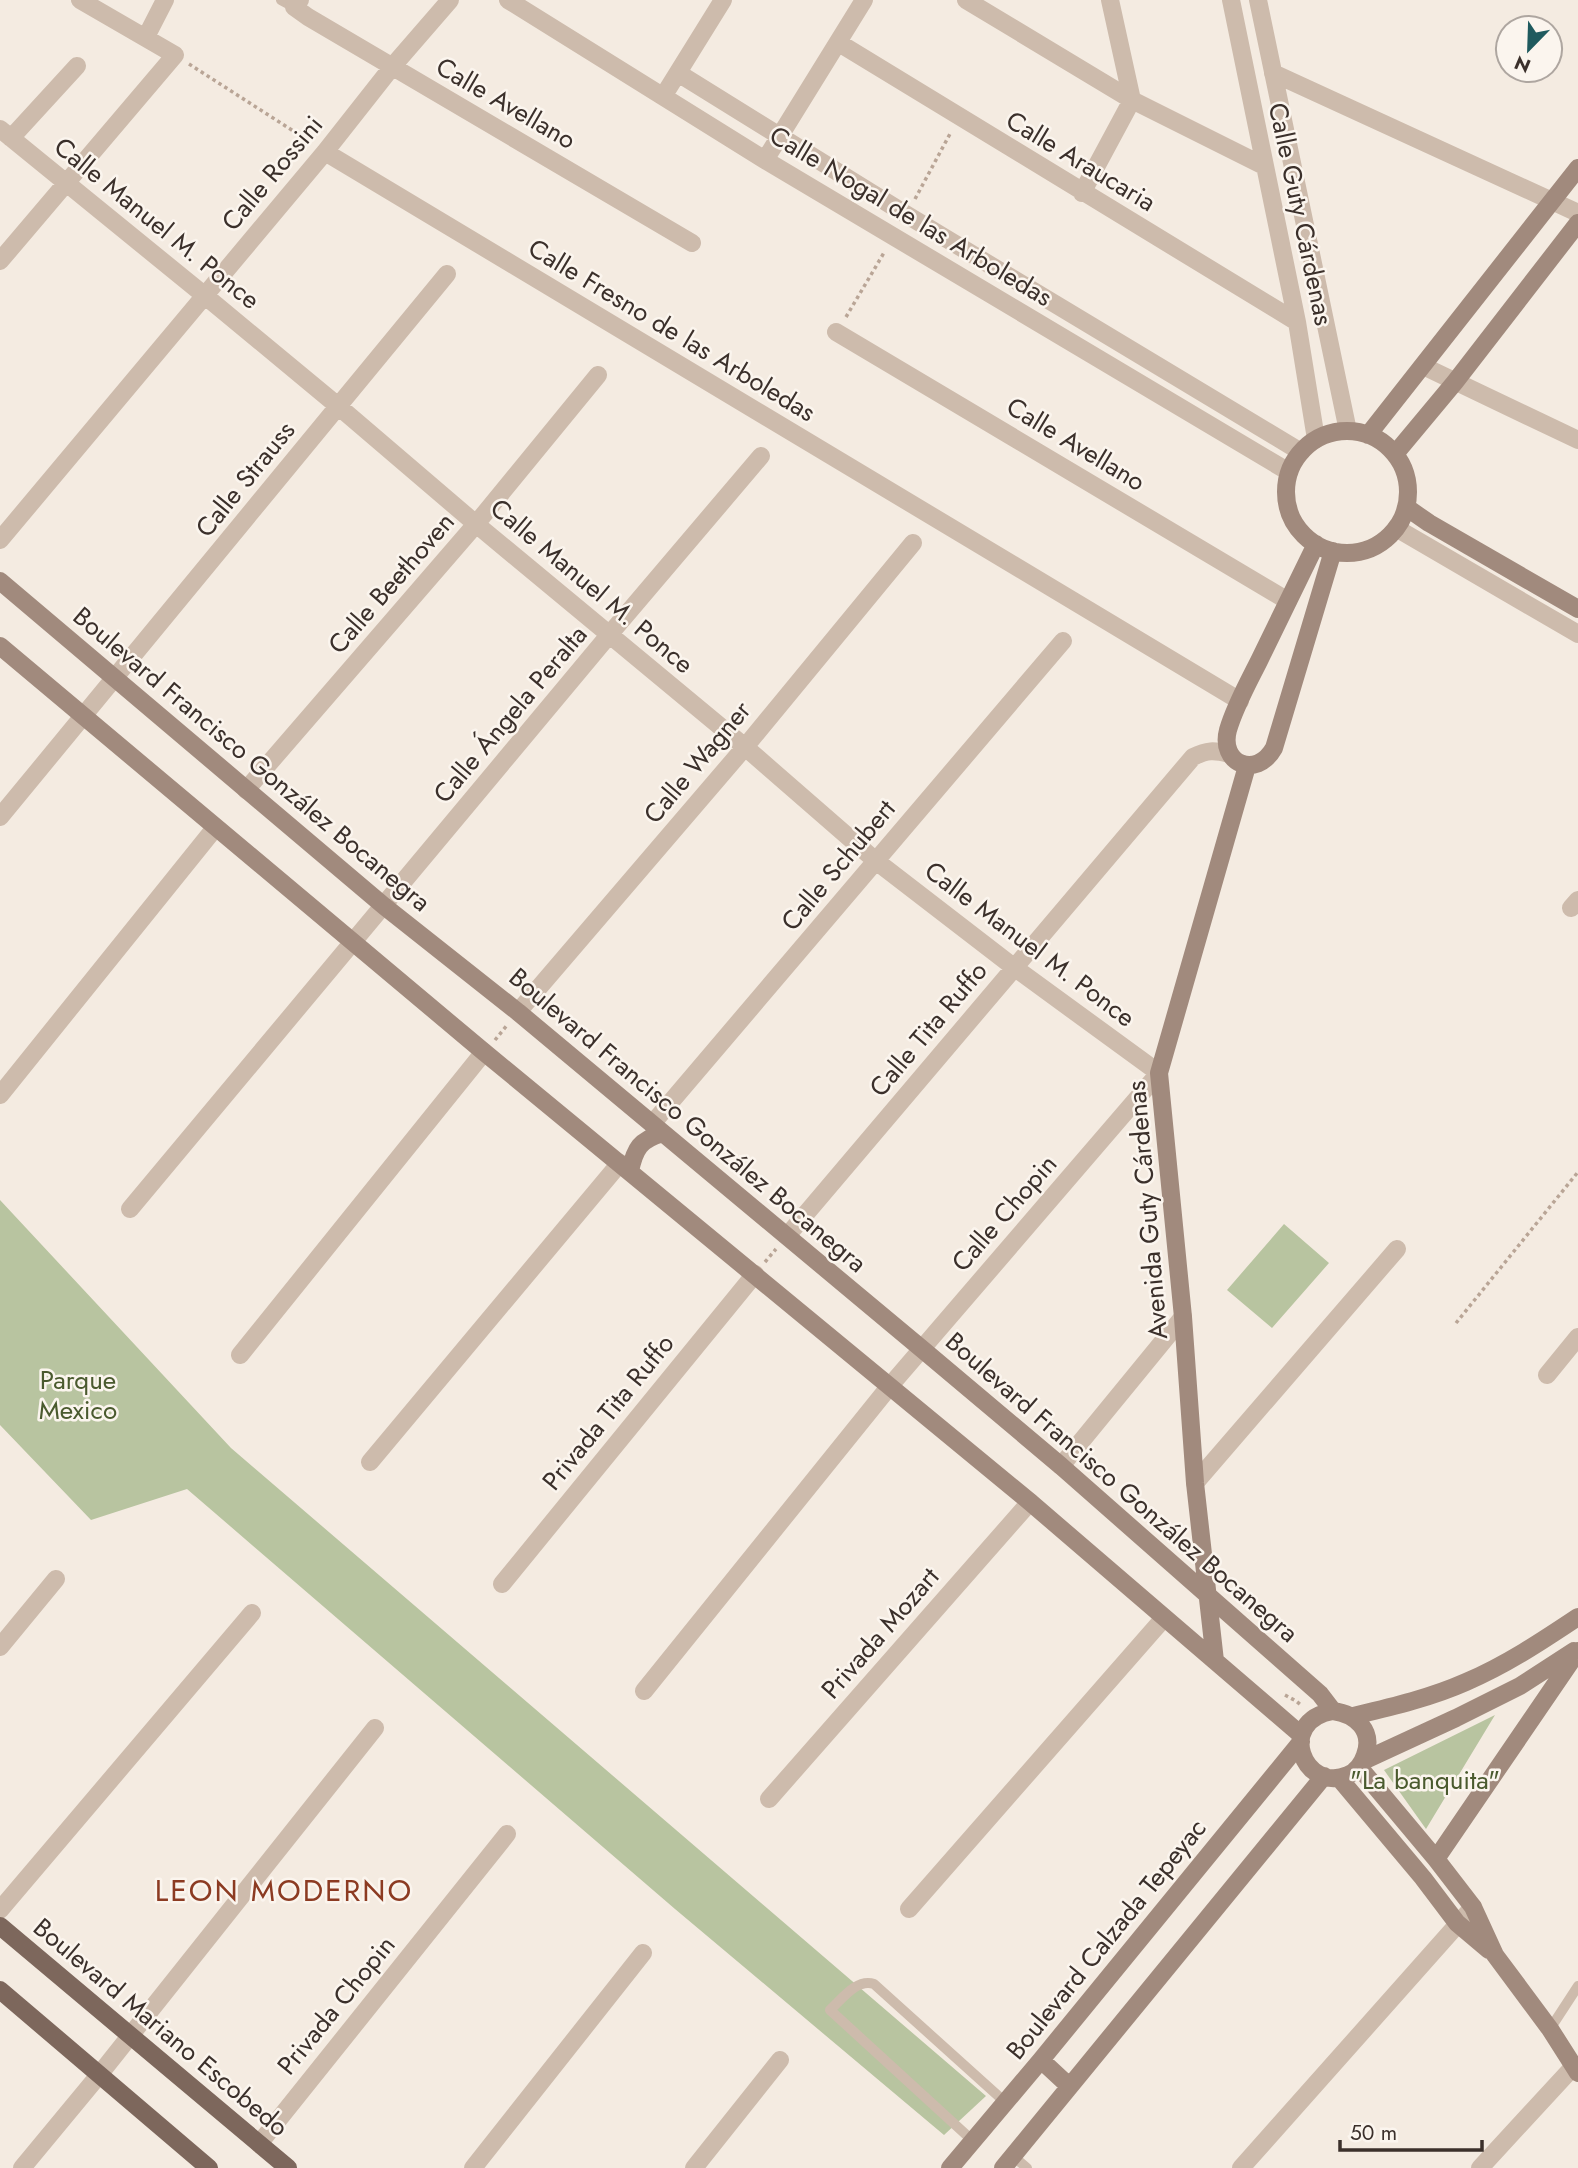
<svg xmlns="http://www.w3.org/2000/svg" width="1578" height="2168" font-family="Jost,sans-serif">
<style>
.green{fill:#b8c4a0}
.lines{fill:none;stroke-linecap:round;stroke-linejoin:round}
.path{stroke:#b9a596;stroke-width:3.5;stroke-dasharray:3.5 3.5;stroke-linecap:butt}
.lane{stroke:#cdbbac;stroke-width:10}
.street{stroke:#cdbbac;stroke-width:18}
.secondary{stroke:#a18a7d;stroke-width:18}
.primary{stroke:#7d675c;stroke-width:18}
.labels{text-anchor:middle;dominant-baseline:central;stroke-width:5;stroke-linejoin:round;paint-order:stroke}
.street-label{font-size:26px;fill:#3b302b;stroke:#fbf5ee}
.park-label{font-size:26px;fill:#4a5a2e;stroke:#fbf5ee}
.quarter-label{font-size:30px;letter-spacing:2px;fill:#8c3b22;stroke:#fbf5ee}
</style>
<rect width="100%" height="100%" fill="#f4ebe1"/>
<path class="green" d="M 0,1200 L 231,1448 L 986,2096 L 944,2135 L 675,1909 L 187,1489 L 91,1520 L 0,1425 Z
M 1284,1224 L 1329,1263 L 1272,1328 L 1227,1290 Z
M 1495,1715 L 1426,1829 L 1384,1770 Z"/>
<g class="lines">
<path class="path" d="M 189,64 L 312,143
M 915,199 L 951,132
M 846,317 L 885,251
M 495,1040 L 508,1024
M 765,1262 L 776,1249
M 1456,1323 L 1578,1172
M 1285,1695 L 1296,1701 L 1302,1706"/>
<path class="lane" d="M 281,0 L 294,7
M 1550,2029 L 1578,1986
M 973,2141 L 830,2010 C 842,1999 857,1978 874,1984 L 1005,2102
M 1013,2156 L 1027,2168"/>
<path class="street" d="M 300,0 L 294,7 L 308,17 L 692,243
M 508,0 L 765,160 L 1289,472
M 966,0 L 1132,100 L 1264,166
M 1231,0 L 1297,322 L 1316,439
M 1258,0 L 1348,431
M 146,37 L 165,0
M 839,43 L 1297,322
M 678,73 L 907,215 L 1301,452
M 1273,73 L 1578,213
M 664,95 L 723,0
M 0,129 L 204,295 L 338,406 L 476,524 L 745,747 L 876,861 L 1015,968 L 1159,1073 L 889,1387 L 644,1691
M 11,138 L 77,66
M 325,152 L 1240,701
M 765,160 L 864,0
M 1082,193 L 1132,100 L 1110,0
M 0,261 L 175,55 L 80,0
M 836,332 L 1288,601
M 1423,366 L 1578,440
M 1396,528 L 1578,634
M 0,540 L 325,152 L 392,67 L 450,0
M 246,790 L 476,524 L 598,375
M 0,817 L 447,274
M 1571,908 L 1578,900
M 518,1012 L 745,747 L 913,543
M 0,1095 L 215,828
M 652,1124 L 1063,641
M 130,1209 L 609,635 L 761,456
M 787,1236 L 1193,757 C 1207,750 1214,750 1229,754
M 240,1355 L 484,1052
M 1547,1375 L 1578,1337
M 370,1462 L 620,1163
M 1061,1466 L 1183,1317
M 1195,1483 L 1397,1249
M 502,1584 L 755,1274
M 0,1647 L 56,1579
M 769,1799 L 1030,1502
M 909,1909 L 1164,1618
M 0,1910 L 252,1613
M 259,2144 L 507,1834
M 22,2168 L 99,2075 L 375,1728
M 473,2168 L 643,1953
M 694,2168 L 780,2060
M 1241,2168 L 1473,1907
M 1480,2168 L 1574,2066"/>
<path class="secondary" d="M1286 492a61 61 0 1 1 122 0a61 61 0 1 1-122 0Z
M 1368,435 L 1578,168
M 1395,454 L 1455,382 L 1578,223
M 1406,507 L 1429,523 L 1578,609
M 1316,544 C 1297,583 1278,622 1259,661 C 1248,683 1235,706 1228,730 C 1219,763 1256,780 1274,748 L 1333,551
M 0,581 L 384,906 L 518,1012 L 922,1349 L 1061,1466 L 1320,1694 L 1333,1711
M 0,646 L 484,1052 L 1030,1502 L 1300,1734
M 630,1171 C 635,1148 640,1140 663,1133
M 1215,1661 L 1195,1483 L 1183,1317 L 1159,1073 L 1247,766
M 1333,1711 C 1356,1714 1374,1731 1365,1755 C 1362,1764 1357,1771 1348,1775 C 1304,1794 1275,1721 1333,1711 Z
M 1353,1716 C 1391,1707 1430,1698 1466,1682 C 1506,1665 1542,1641 1578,1617
M 1363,1761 L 1456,1718 L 1520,1686 L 1574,1651
M 1359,1767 L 1436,1859 L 1473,1907 L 1495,1955 L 1550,2029 L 1578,2073
M 1339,1778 L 1423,1878 L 1457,1923 L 1489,1950
M 1436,1859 L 1578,1651
M 1041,2060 L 1069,2086
M 950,2168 L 1041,2060 L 1301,1742
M 1003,2168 L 1324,1776"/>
<path class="primary" d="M 0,1926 L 288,2168
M 0,1990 L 209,2168"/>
</g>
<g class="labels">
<g class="street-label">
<text transform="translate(506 103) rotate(30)">Calle Avellano</text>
<text transform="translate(1081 161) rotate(31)">Calle Araucaria</text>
<text transform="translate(272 173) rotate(-50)">Calle Rossini</text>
<text transform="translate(1301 214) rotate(78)">Calle Guty Cárdenas</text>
<text transform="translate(911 216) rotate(31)">Calle Nogal de las Arboledas</text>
<text transform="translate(157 223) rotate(39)">Calle Manuel M. Ponce</text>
<text transform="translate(672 330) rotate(31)">Calle Fresno de las Arboledas</text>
<text transform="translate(1076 444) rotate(31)">Calle Avellano</text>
<text transform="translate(245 479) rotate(-51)">Calle Strauss</text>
<text transform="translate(391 583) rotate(-49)">Calle Beethoven</text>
<text transform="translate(592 586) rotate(40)">Calle Manuel M. Ponce</text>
<text transform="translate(510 714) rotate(-50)">Calle Ángela Peralta</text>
<text transform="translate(252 759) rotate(40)">Boulevard Francisco González Bocanegra</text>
<text transform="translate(697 762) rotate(-50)">Calle Wagner</text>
<text transform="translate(838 865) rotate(-50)">Calle Schubert</text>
<text transform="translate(1030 944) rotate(37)">Calle Manuel M. Ponce</text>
<text transform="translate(928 1029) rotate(-50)">Calle Tita Ruffo</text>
<text transform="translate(688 1120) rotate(40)">Boulevard Francisco González Bocanegra</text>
<text transform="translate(1147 1210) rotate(-95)">Avenida Guty Cárdenas</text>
<text transform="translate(1004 1213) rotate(-49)">Calle Chopin</text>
<text transform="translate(608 1412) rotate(-51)">Privada Tita Ruffo</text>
<text transform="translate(1122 1487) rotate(41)">Boulevard Francisco González Bocanegra</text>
<text transform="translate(880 1633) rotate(-49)">Privada Mozart</text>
<text transform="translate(1106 1939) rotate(-51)">Boulevard Calzada Tepeyac</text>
<text transform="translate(336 2005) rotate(-51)">Privada Chopin</text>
<text transform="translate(161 2027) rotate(40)">Boulevard Mariano Escobedo</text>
</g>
<g class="park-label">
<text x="78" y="1380">Parque<tspan x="78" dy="30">Mexico</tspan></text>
<text x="1425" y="1780">"La banquita"</text>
</g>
<g class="quarter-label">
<text x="284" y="1890">LEON MODERNO</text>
</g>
</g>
<g transform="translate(1529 49) rotate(203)"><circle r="33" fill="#fbf5ee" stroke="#aea6a0" stroke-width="2"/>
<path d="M0-5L12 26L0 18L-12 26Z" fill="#1f5a5e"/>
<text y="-10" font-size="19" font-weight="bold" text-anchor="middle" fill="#3b302b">N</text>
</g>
<path d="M1340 2140v10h142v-10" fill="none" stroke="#3b302b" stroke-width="3.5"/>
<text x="1350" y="2140" font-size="21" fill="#3b302b" stroke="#fbf5ee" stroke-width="5" paint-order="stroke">50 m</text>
</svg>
